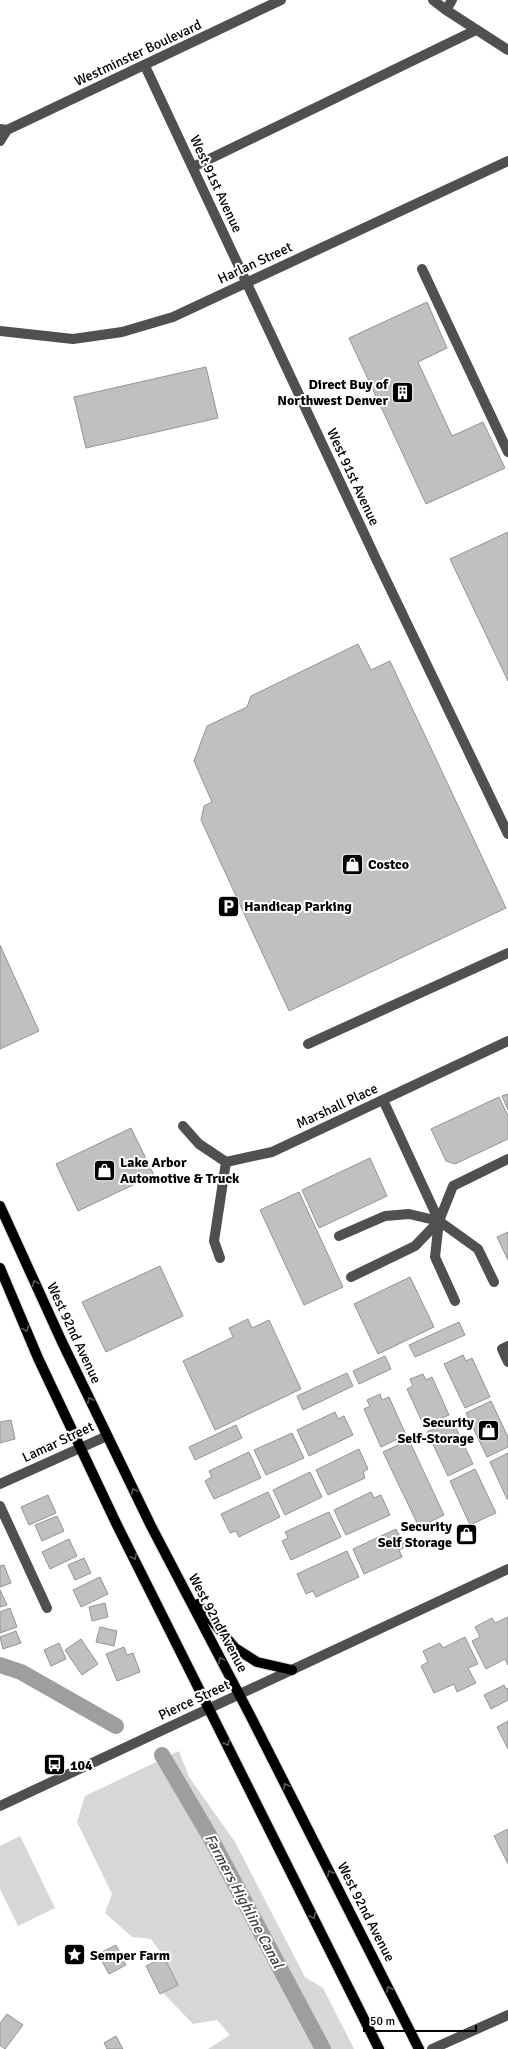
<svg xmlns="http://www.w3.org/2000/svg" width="508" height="2049" font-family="Signika,sans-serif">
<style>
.green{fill:#d7d7d7}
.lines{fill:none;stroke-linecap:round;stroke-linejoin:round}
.canal{stroke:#9e9e9e;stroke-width:16}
.building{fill:#c0c0c0;stroke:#949494}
.major-casing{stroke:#dbdbdb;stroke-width:12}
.minor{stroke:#505050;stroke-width:10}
.major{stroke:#000;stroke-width:10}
.oneway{stroke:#595959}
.labels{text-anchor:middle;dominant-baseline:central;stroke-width:4;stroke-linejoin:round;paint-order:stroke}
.street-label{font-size:14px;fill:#000;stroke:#fff}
.poi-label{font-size:14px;font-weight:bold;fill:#000;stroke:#fff;text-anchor:start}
.water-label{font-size:15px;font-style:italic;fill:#3f3f3f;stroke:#fff}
</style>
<rect width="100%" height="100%" fill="#fff"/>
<path class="green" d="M 179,1751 L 189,1777 L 235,1842 L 305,1977 L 323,1988 L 354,2049 L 208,2049 L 230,2035 L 217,2020 L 193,2024 L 163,1993 L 178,1985 L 164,1957 L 151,1939 L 132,1937 L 105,1913 L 112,1894 L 77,1822 L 85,1796 Z
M 20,1836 L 55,1908 L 18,1926 L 0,1889 L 0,1846 Z"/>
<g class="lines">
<path class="canal" d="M 0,1665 L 21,1672 L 116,1726
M 162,1755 L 209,1835 L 323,2049"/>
</g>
<path class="building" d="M 427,302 L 447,348 L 418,362 L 452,436 L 483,422 L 505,468 L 426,504 L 349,338 Z
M 206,367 L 218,418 L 86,448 L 74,397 Z
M 508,532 L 508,681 L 450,559 Z
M 358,644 L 371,670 L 390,661 L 506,908 L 289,1011 L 201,820 L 204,806 L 212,802 L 194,761 L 207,726 L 247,707 L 251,696 Z
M 0,945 L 39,1031 L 0,1049 Z
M 508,1094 L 508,1110 L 502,1096 Z
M 499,1097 L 508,1116 L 508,1139 L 455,1164 L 446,1161 L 431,1129 Z
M 131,1128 L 154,1175 L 78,1211 L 56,1164 Z
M 370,1158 L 387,1196 L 319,1228 L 302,1190 Z
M 299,1192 L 343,1287 L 304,1305 L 260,1210 Z
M 508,1232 L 508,1260 L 497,1237 Z
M 160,1266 L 183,1316 L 106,1352 L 82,1302 Z
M 410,1277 L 434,1327 L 378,1354 L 354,1304 Z
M 248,1319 L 252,1328 L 269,1320 L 301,1389 L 215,1430 L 183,1361 L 233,1337 L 229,1328 Z
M 459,1322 L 465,1335 L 415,1357 L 409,1345 Z
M 463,1355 L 466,1361 L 472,1358 L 490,1397 L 465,1408 L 444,1364 Z
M 385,1356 L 391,1369 L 359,1384 L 353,1371 Z
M 347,1373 L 353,1386 L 303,1410 L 297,1396 Z
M 423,1374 L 426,1380 L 432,1377 L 449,1415 L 424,1426 L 407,1389 L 413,1386 L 410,1379 Z
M 380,1394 L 382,1400 L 389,1397 L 406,1435 L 381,1447 L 364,1409 L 370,1406 L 367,1400 Z
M 491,1401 L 508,1437 L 508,1447 L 487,1457 L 466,1413 Z
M 335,1412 L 338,1419 L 344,1416 L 353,1435 L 309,1456 L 297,1430 Z
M 11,1420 L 15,1439 L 0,1443 L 0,1422 Z
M 452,1420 L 473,1464 L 448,1476 L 427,1432 Z
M 236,1425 L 242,1438 L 195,1460 L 189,1447 Z
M 292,1433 L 304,1458 L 266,1475 L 254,1450 Z
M 409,1440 L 444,1515 L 419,1527 L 383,1452 Z
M 359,1449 L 368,1469 L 363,1472 L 365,1478 L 328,1495 L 316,1470 Z
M 249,1452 L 261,1478 L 214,1499 L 205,1481 L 212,1477 L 209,1471 Z
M 508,1453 L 508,1499 L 507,1499 L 490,1462 Z
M 475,1469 L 496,1513 L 470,1525 L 450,1481 Z
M 310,1472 L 322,1497 L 285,1515 L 273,1490 Z
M 268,1492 L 280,1517 L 239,1537 L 236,1531 L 230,1533 L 221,1514 Z
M 371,1492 L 374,1498 L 381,1495 L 390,1515 L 346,1535 L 334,1510 Z
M 48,1495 L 56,1513 L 29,1525 L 21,1507 Z
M 329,1512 L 341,1537 L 291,1560 L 282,1541 L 288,1538 L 285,1532 Z
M 57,1516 L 64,1531 L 42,1541 L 35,1525 Z
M 396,1529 L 405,1547 L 399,1550 L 402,1557 L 364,1574 L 353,1549 Z
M 69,1539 L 77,1556 L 50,1569 L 42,1552 Z
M 347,1551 L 359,1577 L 316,1597 L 313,1591 L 306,1594 L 297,1574 Z
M 84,1558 L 91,1573 L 75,1580 L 68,1565 Z
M 4,1565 L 11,1583 L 0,1587 L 0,1566 Z
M 100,1577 L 108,1594 L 81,1607 L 73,1590 Z
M 0,1590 L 7,1605 L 0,1607 Z
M 105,1603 L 108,1617 L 92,1621 L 89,1607 Z
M 10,1608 L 17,1627 L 0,1633 L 0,1612 Z
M 508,1617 L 508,1665 L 505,1659 L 486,1669 L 472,1641 L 480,1637 L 475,1627 L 492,1618 L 495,1623 Z
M 100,1627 L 117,1631 L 114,1646 L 96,1642 Z
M 16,1631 L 21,1643 L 3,1649 L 0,1637 Z
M 465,1637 L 478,1664 L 468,1668 L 476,1683 L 457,1692 L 454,1684 L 434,1693 L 421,1666 L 428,1662 L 423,1651 L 440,1643 L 443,1648 Z
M 81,1639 L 98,1664 L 82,1675 L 65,1650 Z
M 59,1643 L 66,1659 L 51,1666 L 44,1650 Z
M 124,1647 L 127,1655 L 133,1653 L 140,1672 L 117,1681 L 106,1654 Z
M 504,1685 L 506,1689 L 508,1688 L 508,1700 L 491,1709 L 484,1695 Z
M 508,1721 L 508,1749 L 497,1727 Z
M 508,1829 L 508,1864 L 494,1836 Z
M 116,1945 L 126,1965 L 109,1974 L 98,1954 Z
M 164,1957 L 178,1985 L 160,1994 L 146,1966 Z
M 7,2014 L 23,2025 L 5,2049 L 0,2045 L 0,2023 Z
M 116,2036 L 123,2049 L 107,2049 L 104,2043 Z"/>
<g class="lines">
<defs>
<path id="major" d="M 0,1206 L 62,1342 L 151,1526 L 251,1717 L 419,2049
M 0,1268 L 38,1358 L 116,1523 L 379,2049
M 198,1604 L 235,1648 L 257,1662 L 292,1670"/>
</defs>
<use href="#major" class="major-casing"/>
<path class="minor" d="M 433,0 L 446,10 L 508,50
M 446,10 L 452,0
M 145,66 L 377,561 L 508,834
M 0,129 L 7,130 L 281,0
M 0,141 L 7,130
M 193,167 L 476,30
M 422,269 L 508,452
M 0,331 L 73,339 L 122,332 L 173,317 L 508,161
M 308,1044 L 508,953
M 383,1100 L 439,1221
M 183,1126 L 199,1144 L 226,1162 L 272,1152 L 508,1041
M 339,1236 L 385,1216 L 409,1214 L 439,1221 L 478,1249 L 494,1282
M 220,1258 L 214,1241 L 226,1162
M 351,1277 L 415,1246 L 439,1221
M 455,1301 L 435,1257 L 439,1221 L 453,1186 L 508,1159
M 508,1346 L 502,1349 L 508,1362
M 0,1484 L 107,1436
M 0,1506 L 47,1608
M 0,1806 L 508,1569
M 432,2049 L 508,2015"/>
<use href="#major" class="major"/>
</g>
<defs><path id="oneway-chevron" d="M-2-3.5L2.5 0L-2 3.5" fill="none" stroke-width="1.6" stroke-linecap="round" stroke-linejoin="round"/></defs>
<g class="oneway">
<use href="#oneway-chevron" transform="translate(35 1283) rotate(-114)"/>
<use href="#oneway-chevron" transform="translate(26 1329) rotate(67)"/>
<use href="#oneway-chevron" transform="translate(90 1400) rotate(-116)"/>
<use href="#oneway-chevron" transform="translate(134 1491) rotate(-116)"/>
<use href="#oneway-chevron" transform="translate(134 1557) rotate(63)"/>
<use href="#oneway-chevron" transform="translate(221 1660) rotate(-118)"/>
<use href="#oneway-chevron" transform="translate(227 1743) rotate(64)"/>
<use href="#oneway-chevron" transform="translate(286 1786) rotate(-117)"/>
<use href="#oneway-chevron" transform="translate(330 1873) rotate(-117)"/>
<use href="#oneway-chevron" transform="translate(313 1916) rotate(64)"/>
<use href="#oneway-chevron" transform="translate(389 1989) rotate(-117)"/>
</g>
<defs>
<symbol id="building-square" viewBox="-11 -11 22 22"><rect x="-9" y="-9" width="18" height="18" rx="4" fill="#000" stroke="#fff"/><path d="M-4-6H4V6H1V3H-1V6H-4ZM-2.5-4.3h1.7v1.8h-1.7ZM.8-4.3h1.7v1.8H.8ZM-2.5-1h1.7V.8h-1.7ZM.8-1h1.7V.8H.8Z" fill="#fff"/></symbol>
<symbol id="shop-square" viewBox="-11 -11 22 22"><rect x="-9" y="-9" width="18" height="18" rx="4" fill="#000" stroke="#fff"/><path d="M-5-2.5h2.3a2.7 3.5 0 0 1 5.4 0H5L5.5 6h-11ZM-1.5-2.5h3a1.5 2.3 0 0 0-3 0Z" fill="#fff"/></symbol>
<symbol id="parking-square" viewBox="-11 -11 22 22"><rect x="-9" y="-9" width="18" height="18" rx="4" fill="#000" stroke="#fff"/><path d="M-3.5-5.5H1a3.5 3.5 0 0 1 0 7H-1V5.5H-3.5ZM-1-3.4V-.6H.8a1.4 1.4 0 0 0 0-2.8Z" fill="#fff"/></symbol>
<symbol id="bus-square" viewBox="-11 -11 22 22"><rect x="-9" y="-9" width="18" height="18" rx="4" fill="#000" stroke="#fff"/><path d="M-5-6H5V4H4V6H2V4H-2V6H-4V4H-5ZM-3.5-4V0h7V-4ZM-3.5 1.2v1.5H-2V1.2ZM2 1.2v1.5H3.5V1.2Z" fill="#fff"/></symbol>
<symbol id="sight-square" viewBox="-11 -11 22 22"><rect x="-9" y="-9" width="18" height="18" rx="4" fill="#000" stroke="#fff"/><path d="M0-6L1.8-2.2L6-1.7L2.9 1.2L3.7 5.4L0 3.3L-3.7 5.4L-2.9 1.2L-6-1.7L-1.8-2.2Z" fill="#fff"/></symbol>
</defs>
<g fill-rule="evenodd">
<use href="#building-square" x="390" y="380" width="25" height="25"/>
<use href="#shop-square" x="340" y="852" width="25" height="25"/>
<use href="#parking-square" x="216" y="894" width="25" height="25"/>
<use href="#shop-square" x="92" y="1158" width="25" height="25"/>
<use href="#shop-square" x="476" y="1418" width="25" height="25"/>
<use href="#shop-square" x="454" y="1522" width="25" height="25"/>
<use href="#bus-square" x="42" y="1752" width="25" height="25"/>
<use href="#sight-square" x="62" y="1942" width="25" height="25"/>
</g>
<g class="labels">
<g class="street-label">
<text transform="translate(138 53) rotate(-25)">Westminster Boulevard</text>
<text transform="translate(216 184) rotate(65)">West 91st Avenue</text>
<text transform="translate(255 263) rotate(-25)">Harlan Street</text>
<text transform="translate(353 477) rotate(65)">West 91st Avenue</text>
<text transform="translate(337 1106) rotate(-25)">Marshall Place</text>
<text transform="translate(74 1333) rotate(65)">West 92nd Avenue</text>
<text transform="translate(58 1442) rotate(-25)">Lamar Street</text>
<text transform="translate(218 1623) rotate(62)">West 92nd Avenue</text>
<text transform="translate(194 1700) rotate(-25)">Pierce Street</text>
<text transform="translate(366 1912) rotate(63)">West 92nd Avenue</text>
</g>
<g class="poi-label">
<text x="388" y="384" text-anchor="end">Direct Buy of<tspan x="388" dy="16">Northwest Denver</tspan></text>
<text x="368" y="864">Costco</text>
<text x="244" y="906">Handicap Parking</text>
<text x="120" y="1162">Lake Arbor<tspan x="120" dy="16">Automotive &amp; Truck</tspan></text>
<text x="474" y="1422" text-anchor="end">Security<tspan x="474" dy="16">Self-Storage</tspan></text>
<text x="452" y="1526" text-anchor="end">Security<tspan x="452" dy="16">Self Storage</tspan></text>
<text x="70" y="1765">104</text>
<text x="90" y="1955">Semper Farm</text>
</g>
<g class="water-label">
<text transform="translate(244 1901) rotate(62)">Farmers Highline Canal</text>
</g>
</g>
<path d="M364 2025v6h112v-6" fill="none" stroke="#000000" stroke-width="2"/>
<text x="370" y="2025" font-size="12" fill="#000000" stroke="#ffffff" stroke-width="3" paint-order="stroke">50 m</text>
</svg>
